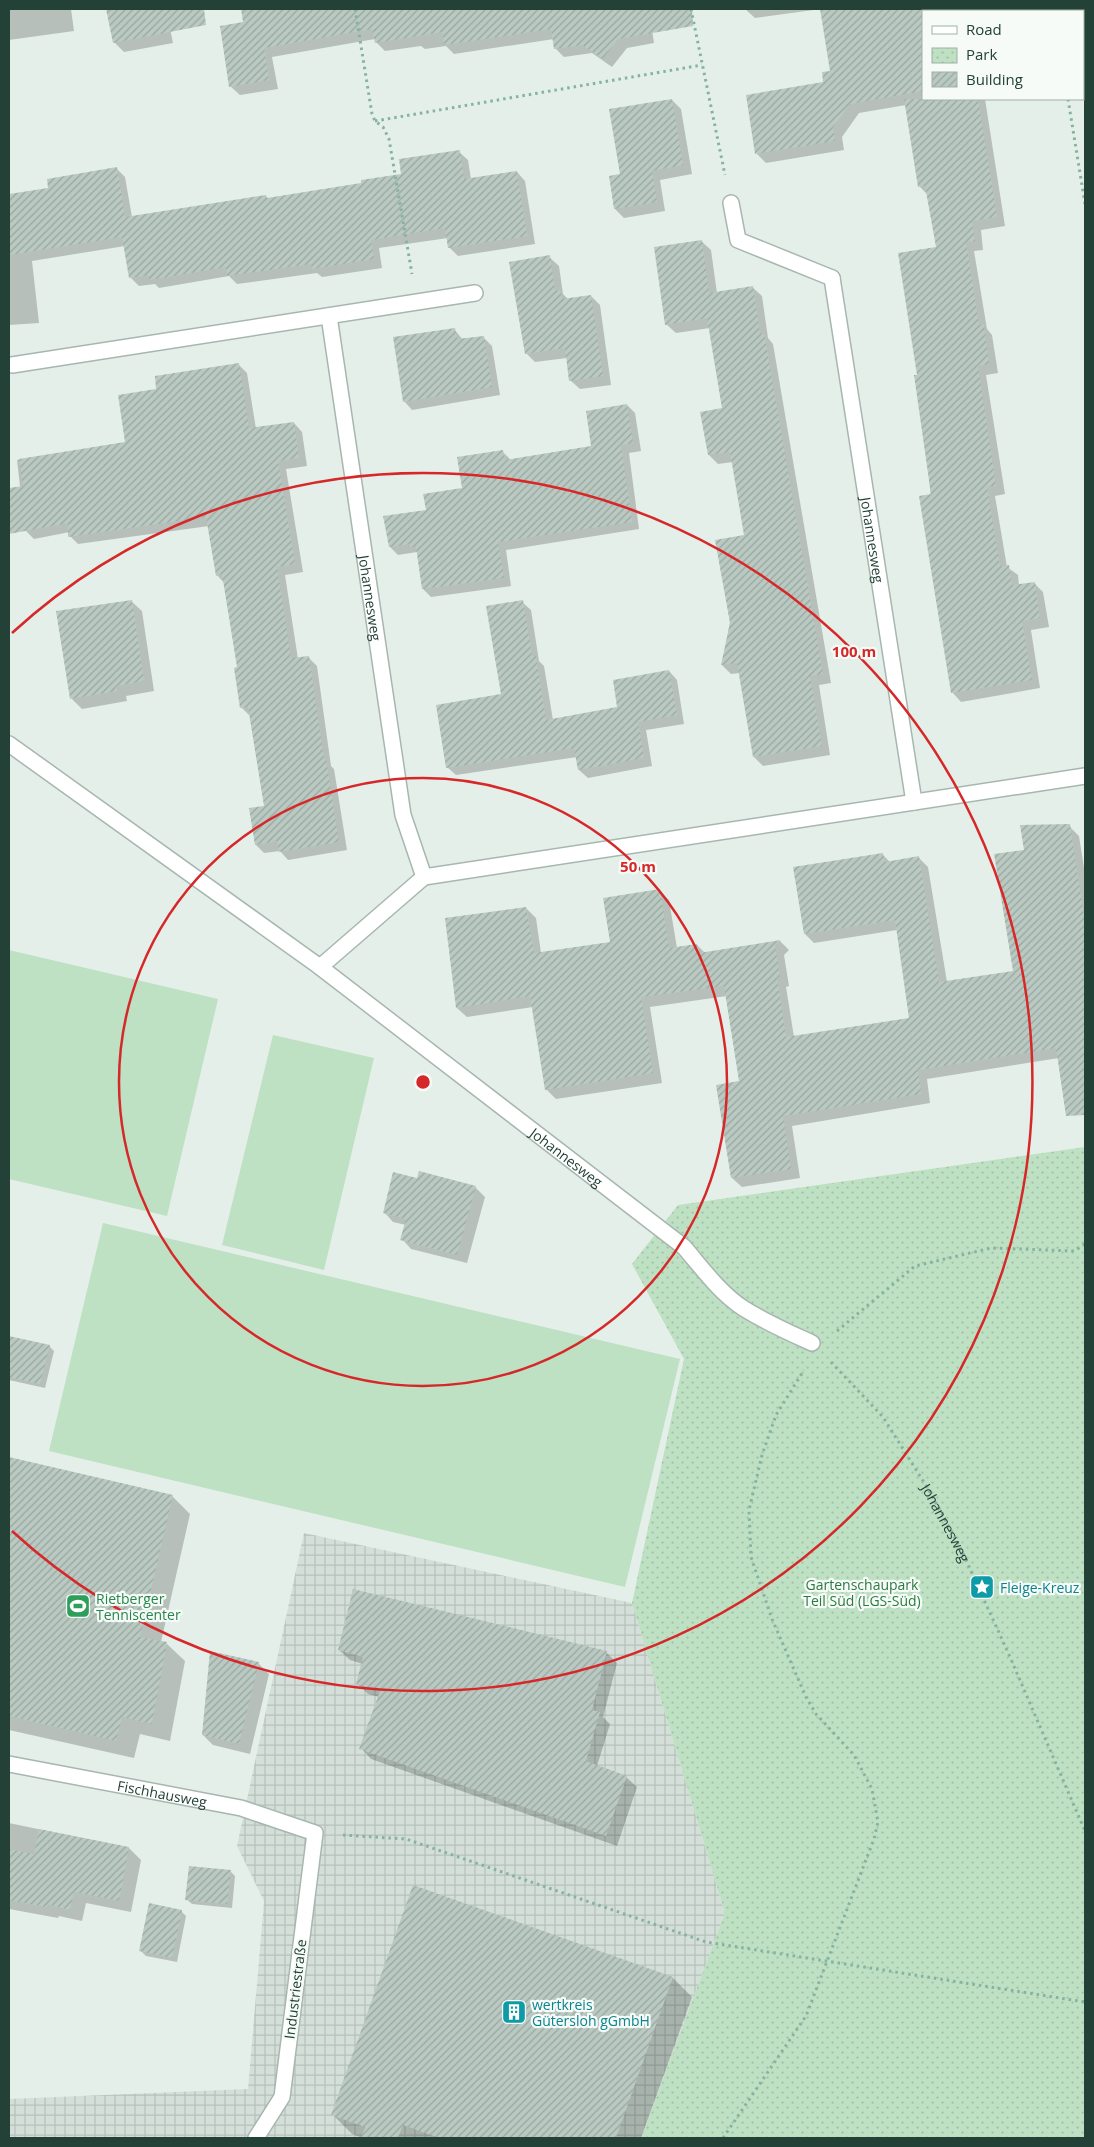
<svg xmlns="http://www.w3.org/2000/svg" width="1094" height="2147" font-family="'Open Sans',sans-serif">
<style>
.industrial{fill:url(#industrial-grid)}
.grass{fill:#bee0c3}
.park{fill:url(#park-dots)}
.shadow{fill:#0003}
.building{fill:url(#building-hatch)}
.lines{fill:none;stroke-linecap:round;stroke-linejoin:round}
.service-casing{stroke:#a7b7b0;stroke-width:18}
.minor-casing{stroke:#a7b7b0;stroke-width:18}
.path{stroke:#85b39f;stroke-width:3;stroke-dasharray:2.5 4;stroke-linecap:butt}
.service{stroke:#fff;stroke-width:15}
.minor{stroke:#fff;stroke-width:15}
.ring{fill:none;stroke:#d62828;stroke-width:2.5}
.labels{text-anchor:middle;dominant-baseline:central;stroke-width:4.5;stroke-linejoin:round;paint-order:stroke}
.street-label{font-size:14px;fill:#234136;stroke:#f6fbf8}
.park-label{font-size:14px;fill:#2c7a42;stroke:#f6fbf8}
.culture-label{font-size:14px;fill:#0d838f;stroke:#f6fbf8;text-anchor:start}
.leisure-label{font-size:14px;fill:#27864d;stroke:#f6fbf8;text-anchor:start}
.centre{fill:#d62828;stroke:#f6fbf8;stroke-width:2.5}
.ring-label{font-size:15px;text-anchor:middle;font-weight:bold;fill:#d62828;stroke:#f6fbf8;stroke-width:4.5;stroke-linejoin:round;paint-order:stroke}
</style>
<defs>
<pattern id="industrial-grid" width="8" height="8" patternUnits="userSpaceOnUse" patternTransform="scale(1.25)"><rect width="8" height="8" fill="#d3dfd8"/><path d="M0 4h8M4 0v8" fill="none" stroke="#b5c1ba"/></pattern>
<pattern id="park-dots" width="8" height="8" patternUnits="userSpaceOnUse" patternTransform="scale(1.25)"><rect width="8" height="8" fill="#bee0c3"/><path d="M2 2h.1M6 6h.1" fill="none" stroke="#a3c1a8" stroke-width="1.8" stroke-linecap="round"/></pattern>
<pattern id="building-hatch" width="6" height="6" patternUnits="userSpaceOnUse" patternTransform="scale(1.25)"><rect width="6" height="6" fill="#bacac2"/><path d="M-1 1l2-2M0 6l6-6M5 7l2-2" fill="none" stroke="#97a69e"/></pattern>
</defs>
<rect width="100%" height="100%" fill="#e5efe9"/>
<path class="industrial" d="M 304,1533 L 632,1603 L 725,1913 L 641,2138 L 9,2138 L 9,2099 L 248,2089 L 264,1901 L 237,1846 Z"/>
<path class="grass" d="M 9,950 L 218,999 L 167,1216 L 9,1179 Z
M 273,1035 L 374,1058 L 324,1270 L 222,1245 Z
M 103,1223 L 680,1359 L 625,1587 L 49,1451 Z"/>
<path class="park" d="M 1085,1147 L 1085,2138 L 641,2138 L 725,1913 L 632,1603 L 684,1359 L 632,1264 L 678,1205 Z"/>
<path class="shadow" d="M 9,9 L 71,9 L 74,31 L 9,40 Z
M 108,9 L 166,9 L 173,43 L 124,52 L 114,42 Z
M 242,9 L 649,9 L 654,43 L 627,48 L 612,67 L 592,53 L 564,57 L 555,48 L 554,39 L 454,54 L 446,46 L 425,49 L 421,46 L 385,51 L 376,42 L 375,39 L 272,57 L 278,89 L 240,95 L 230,86 L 245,23 Z
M 745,9 L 947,9 L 948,11 L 923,11 L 923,99 L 985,99 L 1005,226 L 981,230 L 983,250 L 974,251 L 987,329 L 992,335 L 998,373 L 986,375 L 1005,494 L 995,496 L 1007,567 L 1018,575 L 1019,586 L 1034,583 L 1043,592 L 1049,627 L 1031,630 L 1040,688 L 961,702 L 952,692 L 918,376 L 938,248 L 928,195 L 919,186 L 906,105 L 859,113 L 842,137 L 844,150 L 766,163 L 757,154 L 748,96 L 825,83 L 832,72 L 821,9 L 755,18 Z
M 672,100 L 681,109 L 692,174 L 660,180 L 665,211 L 624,218 L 615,209 L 621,175 Z
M 459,152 L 468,160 L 471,179 L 517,172 L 525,181 L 535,244 L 458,256 L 449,247 L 448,238 L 379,248 L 382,268 L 322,277 L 317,273 L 237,284 L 229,276 L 159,288 L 155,284 L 139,286 L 130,277 L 125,246 L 32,261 L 39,323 L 9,325 L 9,195 L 50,189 L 117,169 L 125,177 L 132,217 L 266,196 L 268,199 L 362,184 L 402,175 Z
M 701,241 L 711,250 L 717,293 L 752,287 L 762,296 L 768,338 L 773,344 L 831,683 L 819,685 L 830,755 L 763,766 L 754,757 L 740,673 L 731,674 L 722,665 L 746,536 L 733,462 L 718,464 L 709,455 L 723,409 L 710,328 L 676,333 L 666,324 Z
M 549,257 L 559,266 L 563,294 L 568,299 L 591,296 L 600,305 L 611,385 L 580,389 L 570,380 L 567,358 L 535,362 L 526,353 Z
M 454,329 L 463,340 L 483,337 L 492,346 L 500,395 L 412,410 L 404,401 Z
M 238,364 L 247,373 L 256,429 L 294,423 L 302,432 L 307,466 L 286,469 L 303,572 L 285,575 L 298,659 L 308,657 L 317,666 L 331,766 L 334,769 L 347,850 L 288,860 L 280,851 L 264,853 L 256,845 L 250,809 L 266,807 L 250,716 L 241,707 L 238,668 L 224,583 L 217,575 L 209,526 L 78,544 L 70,536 L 70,532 L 34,539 L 25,530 L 17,460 L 127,443 L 158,390 Z
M 627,405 L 635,413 L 641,451 L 629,453 L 639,529 L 506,550 L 511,586 L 431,597 L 423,589 L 417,552 L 398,555 L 390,547 L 427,511 L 463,489 L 503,452 L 511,460 L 592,447 Z
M 131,601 L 142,611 L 154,691 L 126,696 L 127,701 L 82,709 L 71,698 Z
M 522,602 L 531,610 L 539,661 L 544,666 L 553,720 L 619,708 L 669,671 L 677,680 L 684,724 L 646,730 L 652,766 L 588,778 L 579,770 L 577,757 L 456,775 L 447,767 L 502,695 Z
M 1069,826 L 1079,836 L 1085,874 L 1085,1109 L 1079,1110 L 1059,1058 L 927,1079 L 930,1103 L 792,1126 L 800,1178 L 742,1187 L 732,1178 L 740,1082 L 727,996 L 650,1007 L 662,1083 L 556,1099 L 546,1089 L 533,1007 L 467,1017 L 457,1008 L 526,908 L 536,918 L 541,953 L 611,943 L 659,890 L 669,900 L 677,948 L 697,945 L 705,953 L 780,941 L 789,950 L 784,955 L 789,986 L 786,987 L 794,1037 L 911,1019 L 897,930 L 814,943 L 805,934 L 882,854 L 891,863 L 919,858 L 928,867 L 947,982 L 1014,972 L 1026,851 Z
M 418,1180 L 475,1187 L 485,1197 L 467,1263 L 411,1249 L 402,1239 L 406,1225 L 393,1222 L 384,1212 Z
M 9,1337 L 49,1346 L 54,1351 L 45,1388 L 9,1380 Z
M 9,1458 L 172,1496 L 190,1514 L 161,1642 L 167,1644 L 185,1661 L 170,1741 L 140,1734 L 134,1758 L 9,1730 Z
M 339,1650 L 606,1652 L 617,1663 L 603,1717 L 610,1724 L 597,1766 L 626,1777 L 637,1787 L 617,1846 L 371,1759 L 361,1748 L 379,1697 L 368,1694 L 357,1683 L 363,1664 L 350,1660 Z
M 258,1663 L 269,1674 L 250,1754 L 213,1745 L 203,1735 Z
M 9,1823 L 129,1848 L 141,1860 L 131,1912 L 86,1903 L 82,1921 L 59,1916 L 58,1918 L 9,1909 Z
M 230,1871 L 235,1876 L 232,1908 L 192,1904 L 186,1899 Z
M 414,1886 L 673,1978 L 692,1997 L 641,2138 L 362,2138 L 352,2134 L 333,2115 Z
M 181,1911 L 186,1916 L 177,1962 L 146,1956 L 141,1951 Z"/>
<path class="building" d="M 106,9 L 204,9 L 206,25 L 113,43 Z
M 241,9 L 692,9 L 693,26 L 618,39 L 603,59 L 582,45 L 554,49 L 551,29 L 444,45 L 442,32 L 375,43 L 372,29 L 264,48 L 269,80 L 229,87 L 220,26 L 243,22 Z
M 820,9 L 923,9 L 923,91 L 850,104 L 833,127 L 835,141 L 755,154 L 746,95 L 823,82 L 822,72 L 830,71 Z
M 672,99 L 683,165 L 652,171 L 657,202 L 614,209 L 609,176 L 620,174 L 609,109 Z
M 904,99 L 978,99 L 997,217 L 972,221 L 975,241 L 966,242 L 979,325 L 984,324 L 989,364 L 978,366 L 996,486 L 987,487 L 1000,566 L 1009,565 L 1012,585 L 1035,582 L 1040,618 L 1022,621 L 1032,680 L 951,693 L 919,496 L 931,494 L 914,375 L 917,375 L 898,253 L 936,247 L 925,186 L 918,187 Z
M 460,150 L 464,179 L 517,171 L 527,236 L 448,248 L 445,228 L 371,240 L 374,259 L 312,269 L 311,264 L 227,276 L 226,267 L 149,280 L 148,275 L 129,278 L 122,237 L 9,255 L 9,194 L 48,188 L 47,179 L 117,167 L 125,217 L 266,195 L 267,198 L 361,183 L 361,180 L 401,174 L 399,159 Z
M 702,240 L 709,293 L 753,286 L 760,334 L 764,333 L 823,674 L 810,676 L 822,746 L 753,757 L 737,663 L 721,665 L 730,623 L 715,540 L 744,535 L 730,452 L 708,455 L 700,412 L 722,408 L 707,318 L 665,325 L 654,247 Z
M 550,255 L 555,291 L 560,290 L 562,299 L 591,295 L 603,376 L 569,381 L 565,348 L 525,354 L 509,262 Z
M 455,328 L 457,339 L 484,336 L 492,387 L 403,402 L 393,337 Z
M 239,363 L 249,428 L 294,422 L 299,458 L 278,461 L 295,564 L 277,567 L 291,658 L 309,656 L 324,759 L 326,759 L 339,842 L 279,852 L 277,841 L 255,845 L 249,808 L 264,806 L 248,707 L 240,708 L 234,668 L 237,667 L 222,574 L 216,576 L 206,517 L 68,537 L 68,523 L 9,534 L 9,488 L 23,486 L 19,459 L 125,442 L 118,395 L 156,389 L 155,376 Z
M 627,404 L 633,443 L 621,445 L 632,522 L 498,542 L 504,578 L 422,589 L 416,547 L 410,547 L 410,544 L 389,547 L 383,516 L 426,510 L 423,494 L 462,488 L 457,457 L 503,450 L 505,460 L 591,446 L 586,411 Z
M 132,600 L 144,681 L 116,686 L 117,691 L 70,699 L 56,611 Z
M 523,600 L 532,656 L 536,656 L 546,720 L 617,707 L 613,680 L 669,670 L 677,715 L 638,722 L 644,758 L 578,770 L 574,748 L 446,768 L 436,705 L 501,694 L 486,606 Z
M 1070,824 L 1085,923 L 1085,1115 L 1066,1116 L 1056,1048 L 918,1070 L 921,1094 L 783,1116 L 791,1169 L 731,1178 L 716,1085 L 739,1081 L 724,986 L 641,997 L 653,1073 L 545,1090 L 530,996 L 456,1008 L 445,918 L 526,907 L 534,953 L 610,942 L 603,898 L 660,889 L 669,948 L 697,944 L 699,953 L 781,940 L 775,945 L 780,977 L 777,978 L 786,1037 L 909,1018 L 895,920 L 804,934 L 793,867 L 883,853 L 885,862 L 919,856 L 939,982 L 1013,971 L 994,854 L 1024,850 L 1020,825 Z
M 419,1171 L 476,1186 L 457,1255 L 400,1240 L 406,1219 L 383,1213 L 393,1172 L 417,1178 Z
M 9,1336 L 50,1345 L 40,1384 L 9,1377 Z
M 9,1457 L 173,1495 L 140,1637 L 167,1642 L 152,1724 L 122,1717 L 116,1741 L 9,1716 Z
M 353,1589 L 607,1651 L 592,1710 L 600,1712 L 586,1761 L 627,1776 L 606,1836 L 359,1749 L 380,1691 L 356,1684 L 363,1657 L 338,1650 Z
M 210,1651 L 259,1662 L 239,1744 L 202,1735 Z
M 39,1829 L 129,1847 L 119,1901 L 74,1892 L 70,1910 L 47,1904 L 47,1907 L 9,1900 L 9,1849 L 34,1854 Z
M 189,1866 L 231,1870 L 227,1904 L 185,1900 Z
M 413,1885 L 673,1977 L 616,2138 L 439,2138 L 403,2125 L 398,2138 L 361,2138 L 365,2127 L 331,2115 Z
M 149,1903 L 182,1910 L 172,1958 L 139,1951 Z"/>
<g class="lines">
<defs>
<path id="service" d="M 731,203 L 738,240 L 832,278"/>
<g id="minor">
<path id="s2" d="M 832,278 L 914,802"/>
<path id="s3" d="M 329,316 L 403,815 L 424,877"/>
<path d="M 12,365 L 475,293"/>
<path id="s4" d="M 9,744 L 320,967 L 684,1247 C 702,1268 720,1293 743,1308 C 765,1322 788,1332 812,1343"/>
<path d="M 320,967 L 424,877 L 1085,776"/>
<path id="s5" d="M 9,1764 L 241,1808 L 315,1833 L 282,2097 L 256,2138"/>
</g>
</defs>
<use href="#service" class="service-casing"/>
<use href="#minor" class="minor-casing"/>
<g class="path">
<path d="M 355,9 L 372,114 L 375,121 L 383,127 L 389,139 L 412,274"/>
<path d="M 691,9 L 725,175"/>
<path d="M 1054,9 L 1054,11"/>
<path d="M 1068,99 L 1085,204"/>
<path d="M 375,121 L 702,65"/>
<path d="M 837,1331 L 915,1266 L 991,1248 L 1074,1251 L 1085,1244"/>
<path id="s1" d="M 831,1362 L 883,1417 L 930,1492 L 961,1549 L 1010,1657 L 1085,1831"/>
<path d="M 343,1835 L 406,1839 L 706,1942 L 1085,2002"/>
<path d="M 723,2138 L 806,2016 L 874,1839 L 878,1822 L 872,1789 L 854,1755 L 816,1714 L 806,1697 L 772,1619 L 751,1557 L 749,1510 L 762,1455 L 776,1415 L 804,1370"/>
</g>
<use href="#service" class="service"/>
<use href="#minor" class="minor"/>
</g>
<g class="ring">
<circle cx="423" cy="1082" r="304"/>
<path d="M12 633A609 609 0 1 1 12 1531"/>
</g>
<defs>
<symbol id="sight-square" viewBox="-11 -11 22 22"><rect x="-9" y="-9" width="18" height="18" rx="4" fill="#0f9aa8" stroke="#f6fbf8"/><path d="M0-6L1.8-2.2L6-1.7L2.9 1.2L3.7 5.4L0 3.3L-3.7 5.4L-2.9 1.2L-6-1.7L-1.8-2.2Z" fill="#fff"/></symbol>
<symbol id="stadium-square" viewBox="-11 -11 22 22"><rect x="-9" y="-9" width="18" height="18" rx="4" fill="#2e9e5b" stroke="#f6fbf8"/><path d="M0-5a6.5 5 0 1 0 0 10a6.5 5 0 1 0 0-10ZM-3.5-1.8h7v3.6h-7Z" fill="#fff"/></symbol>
<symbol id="building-square" viewBox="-11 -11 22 22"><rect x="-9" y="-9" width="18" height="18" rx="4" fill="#0f9aa8" stroke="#f6fbf8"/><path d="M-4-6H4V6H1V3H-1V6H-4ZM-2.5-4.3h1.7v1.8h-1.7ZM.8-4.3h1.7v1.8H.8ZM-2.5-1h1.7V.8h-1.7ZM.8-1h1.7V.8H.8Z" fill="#fff"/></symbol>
</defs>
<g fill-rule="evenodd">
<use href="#sight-square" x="968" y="1573" width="28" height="28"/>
<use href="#stadium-square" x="64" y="1592" width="28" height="28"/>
<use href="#building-square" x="500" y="1998" width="28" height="28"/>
</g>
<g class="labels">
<g class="street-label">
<text stroke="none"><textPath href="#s2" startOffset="265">Johannesweg</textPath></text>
<text stroke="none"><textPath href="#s3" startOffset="285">Johannesweg</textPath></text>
<text stroke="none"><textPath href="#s4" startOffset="694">Johannesweg</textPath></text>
<text stroke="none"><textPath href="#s1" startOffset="199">Johannesweg</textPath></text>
<text stroke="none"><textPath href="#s5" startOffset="156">Fischhausweg</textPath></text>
<text transform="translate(295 1989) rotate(-83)">Industriestraße</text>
</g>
<g class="park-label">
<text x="862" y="1584">Gartenschaupark<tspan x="862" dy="16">Teil Süd (LGS-Süd)</tspan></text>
</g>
<g class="culture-label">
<text x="1000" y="1587">Fleige-Kreuz</text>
<text x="532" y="2004">wertkreis<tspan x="532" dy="16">Gütersloh gGmbH</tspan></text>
</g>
<g class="leisure-label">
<text x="96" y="1598">Rietberger<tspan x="96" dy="16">Tenniscenter</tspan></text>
</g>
</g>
<circle cx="423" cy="1082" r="8" class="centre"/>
<g class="ring-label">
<text x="854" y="657">100 m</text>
<text x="638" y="872">50 m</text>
</g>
<rect width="1094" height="2147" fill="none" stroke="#234136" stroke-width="20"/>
<rect x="922" y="10" width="162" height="90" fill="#f6fbf8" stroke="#a2b1aa"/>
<rect x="932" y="26" width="25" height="8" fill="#ffffff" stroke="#a2b1aa"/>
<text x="966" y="35" font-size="15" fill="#234136">Road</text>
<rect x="932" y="48" width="25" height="15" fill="url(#park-dots)" stroke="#a2b1aa"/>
<text x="966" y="60" font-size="15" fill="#234136">Park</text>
<rect x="932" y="72" width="25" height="15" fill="url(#building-hatch)" stroke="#a2b1aa"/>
<text x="966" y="85" font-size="15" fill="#234136">Building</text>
</svg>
